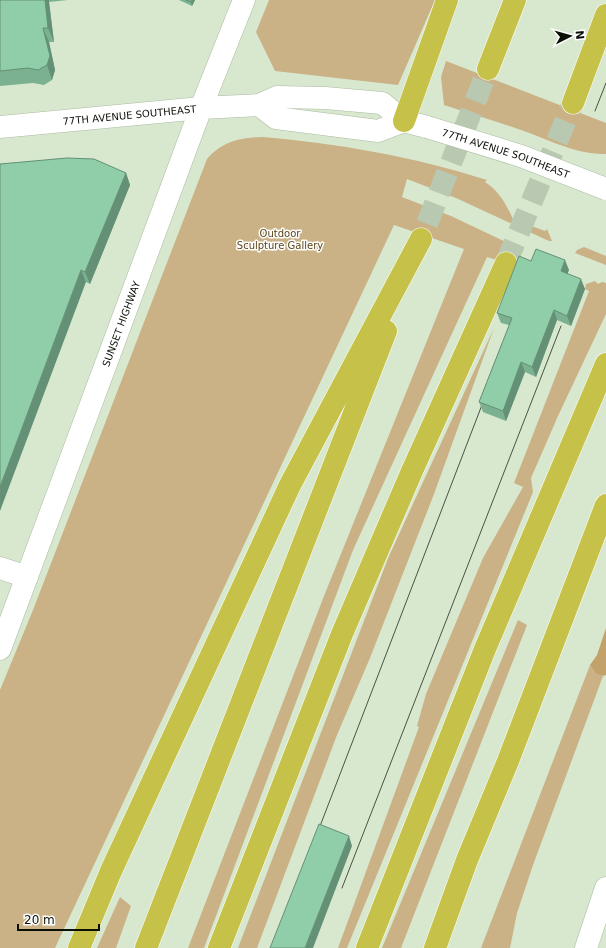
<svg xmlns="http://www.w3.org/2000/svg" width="606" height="948" font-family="'DejaVu Sans',sans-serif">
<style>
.green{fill:#cab186}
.forest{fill:#c2a26a}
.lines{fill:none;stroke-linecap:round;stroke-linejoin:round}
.motorway-tunnel{stroke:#b9c8b0;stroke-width:22;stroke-dasharray:22 11;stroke-linecap:butt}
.minor-casing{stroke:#abbba1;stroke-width:23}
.tertiary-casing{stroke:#abbba1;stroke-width:23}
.motorway-casing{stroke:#fff;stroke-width:23}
.minor{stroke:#fff;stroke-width:22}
.tertiary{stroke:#fff;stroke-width:22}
.motorway{stroke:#c6c149;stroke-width:22}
.tram{stroke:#495244;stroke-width:1}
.tertiary-bridge-casing{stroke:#abbba1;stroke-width:23;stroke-linecap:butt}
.tertiary-bridge{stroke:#fff;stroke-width:22}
.wall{fill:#7bb191}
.shaded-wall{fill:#649076}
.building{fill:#8fcea9;stroke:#649076}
.labels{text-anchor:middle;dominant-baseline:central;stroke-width:3;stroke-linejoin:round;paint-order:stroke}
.street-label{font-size:10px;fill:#0b1007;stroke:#fff}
.park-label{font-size:10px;fill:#5c4519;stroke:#fff}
</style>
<rect width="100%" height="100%" fill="#d8e8ce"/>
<path class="green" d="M 269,0 L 435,0 L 398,85 L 275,71 L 256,32 Z
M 446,61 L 606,123 L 606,154 C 576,155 548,139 521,130 C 495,121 469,113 444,105 L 441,77 Z
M 262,137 C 341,144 411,156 487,180 L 485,182 C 499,191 506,204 513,219 L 545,231 L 547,229 L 552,241 L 549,241 L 456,198 L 407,179 L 402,197 L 451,216 L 510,244 L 521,262 L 506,263 L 487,257 L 353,550 L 204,948 L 188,948 L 324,596 L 464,249 L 394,225 L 55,948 L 0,948 L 0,690 L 33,610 L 207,159 C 223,141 240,138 262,137 Z
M 584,247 L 606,256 L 606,265 L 575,253 L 577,250 Z
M 595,281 L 598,284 L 602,282 L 606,283 L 606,314 L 558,416 L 531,478 L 533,492 L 347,948 L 338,948 L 419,727 L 417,726 L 426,694 L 483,558 L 523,487 L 514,483 L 589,291 L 585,289 L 586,284 Z
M 494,328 L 434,494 L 370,658 L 337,735 L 257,948 L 238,948 L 389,556 Z
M 518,620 L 527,625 L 401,948 L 382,948 Z
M 590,665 L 596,674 L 603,676 L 533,865 L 517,913 L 510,948 L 481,948 Z
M 120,897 L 131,906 L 116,948 L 97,948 Z"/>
<path class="forest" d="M 606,628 L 606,675 L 603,676 L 596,674 L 590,665 L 597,655 Z"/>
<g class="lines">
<path class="motorway-tunnel" d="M 427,224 L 488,69
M 506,263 L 573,103"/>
<defs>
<g id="minor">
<path id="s1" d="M 0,649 L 201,108 L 244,0"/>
</g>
<g id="tertiary">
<path d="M 259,105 L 276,118 L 378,131 L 404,121"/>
<path id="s2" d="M 0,127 L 201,108 L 259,105 L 277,97 L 325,98 L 382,103 L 404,121 L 427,127"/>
<path d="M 0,568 L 27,577"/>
<path d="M 586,948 L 606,888"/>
</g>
<path id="motorway" d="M 488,69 L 515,0
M 573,103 L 606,15
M 404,121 L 447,0
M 79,948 L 111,871 L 290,485 L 421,239
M 146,948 L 386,331
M 219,948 L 342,634 L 412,471 L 506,263
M 367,948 L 485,649 L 606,364
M 435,948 L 467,860 L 508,761 L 606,505"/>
</defs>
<use href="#minor" class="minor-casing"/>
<use href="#tertiary" class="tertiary-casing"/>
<use href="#motorway" class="motorway-casing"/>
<use href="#minor" class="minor"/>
<use href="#tertiary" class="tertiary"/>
<use href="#motorway" class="motorway"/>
<path class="tram" d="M 595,111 L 606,83
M 317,834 L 485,397
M 342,888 L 561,326"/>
<defs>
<g id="tertiary-bridge">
<path id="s3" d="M 427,127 L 521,156 L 606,189"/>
</g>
</defs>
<use href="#tertiary-bridge" class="tertiary-bridge-casing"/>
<use href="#tertiary-bridge" class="tertiary-bridge"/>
</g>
<path class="wall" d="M 0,0 L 68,0 L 49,2 L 54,42 L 49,42 L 55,70 L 52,80 L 44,85 L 33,83 L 0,86 Z
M 179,0 L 195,0 L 192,6 Z
M 0,164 L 126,173 L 130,185 L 90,284 L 86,282 Z
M 531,261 L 569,270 L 567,274 L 585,289 L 571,326 L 557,320 L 536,377 L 525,372 L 506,421 L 483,412 L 479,402 L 509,325 L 501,323 L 497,313 Z"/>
<path class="shaded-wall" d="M 45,0 L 49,0 L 49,2 L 54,42 L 48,28 Z
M 192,0 L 195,0 L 192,6 L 191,2 Z
M 43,28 L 49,42 L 55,70 L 52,80 L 47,65 Z
M 126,173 L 130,185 L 90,284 L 85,272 Z
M 565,260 L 569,270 L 564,281 L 561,271 Z
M 81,270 L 86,282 L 0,511 L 0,487 Z
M 581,279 L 585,289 L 571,326 L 567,316 Z
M 554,310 L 557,320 L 536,377 L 532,367 Z
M 521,362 L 525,372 L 506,421 L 503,411 Z
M 349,836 L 352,846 L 313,948 L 305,948 Z"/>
<path class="building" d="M 0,0 L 45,0 L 48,28 L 43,28 L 50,56 L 47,65 L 38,70 L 28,68 L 0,71 Z
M 186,0 L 192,0 L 191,2 Z
M 67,158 L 94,159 L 126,173 L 85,272 L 81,270 L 0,487 L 0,164 Z
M 536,249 L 565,260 L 561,271 L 581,279 L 567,316 L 554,310 L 532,367 L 521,362 L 503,411 L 479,402 L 512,318 L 497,313 L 519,256 L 531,261 Z
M 319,824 L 349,836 L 305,948 L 270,948 Z"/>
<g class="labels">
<g class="street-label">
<text stroke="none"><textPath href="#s2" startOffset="130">77TH AVENUE SOUTHEAST</textPath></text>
<text stroke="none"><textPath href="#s3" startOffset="83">77TH AVENUE SOUTHEAST</textPath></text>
<text stroke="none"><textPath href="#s1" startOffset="347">SUNSET HIGHWAY</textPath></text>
</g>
<g class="park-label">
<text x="280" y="233">Outdoor<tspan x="280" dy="12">Sculpture Gallery</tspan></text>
</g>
</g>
<g transform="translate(570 36) rotate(84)" stroke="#ffffff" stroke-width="3" paint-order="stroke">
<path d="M0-3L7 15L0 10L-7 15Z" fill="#0b1007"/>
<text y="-6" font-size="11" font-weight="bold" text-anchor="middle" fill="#0b1007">N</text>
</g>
<path d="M18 924v6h81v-6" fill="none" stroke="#0b1007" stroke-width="2"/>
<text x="24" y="924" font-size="12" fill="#0b1007" stroke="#ffffff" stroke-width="3" paint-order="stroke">20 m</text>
</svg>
